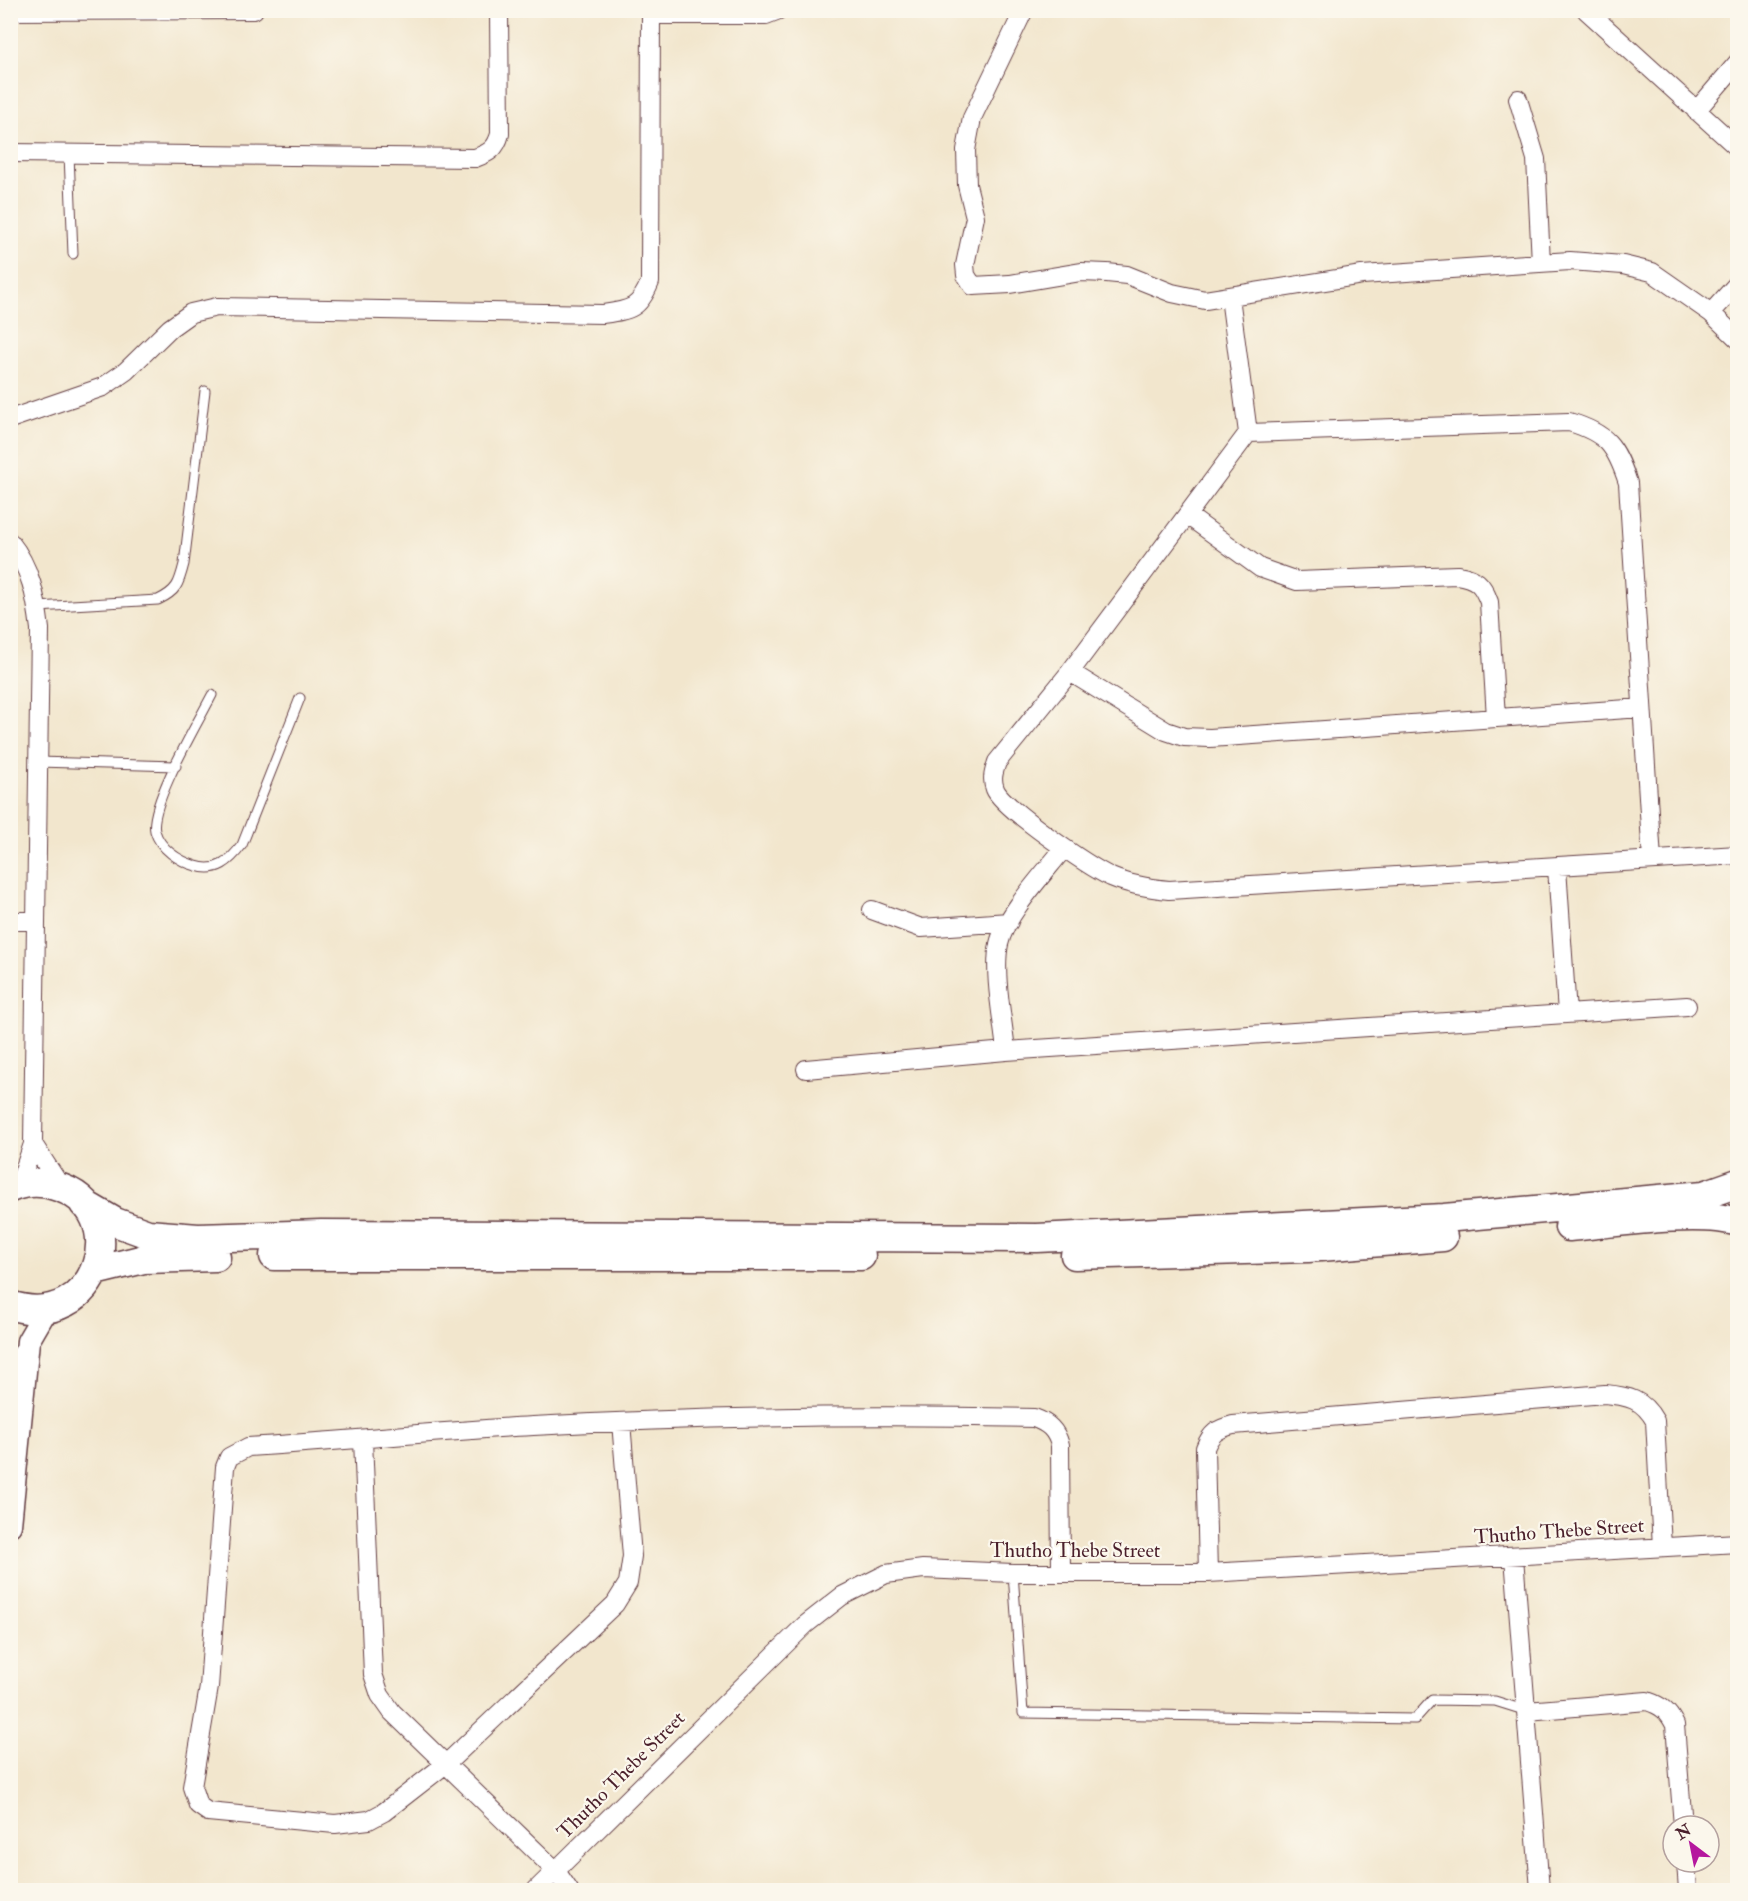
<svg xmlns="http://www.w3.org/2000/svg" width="1748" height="1901" font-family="'IM FELL Double Pica',serif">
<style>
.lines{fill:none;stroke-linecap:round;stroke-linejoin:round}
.service-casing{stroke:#633d43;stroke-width:11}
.minor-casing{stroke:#633d43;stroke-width:20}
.tertiary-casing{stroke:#633d43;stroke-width:25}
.primary-casing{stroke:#633d43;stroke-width:31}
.service{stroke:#fff;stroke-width:9}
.minor{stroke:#fff;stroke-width:18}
.tertiary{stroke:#fff;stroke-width:22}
.primary{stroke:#fff;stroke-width:28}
.labels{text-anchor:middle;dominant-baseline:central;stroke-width:4.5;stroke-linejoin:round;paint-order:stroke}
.street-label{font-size:20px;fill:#4a1f2b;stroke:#fbf7ec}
</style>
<rect width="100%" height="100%" fill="#fbf7ec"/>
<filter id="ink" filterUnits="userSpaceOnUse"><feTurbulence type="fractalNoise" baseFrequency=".0167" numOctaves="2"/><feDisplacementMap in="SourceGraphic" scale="12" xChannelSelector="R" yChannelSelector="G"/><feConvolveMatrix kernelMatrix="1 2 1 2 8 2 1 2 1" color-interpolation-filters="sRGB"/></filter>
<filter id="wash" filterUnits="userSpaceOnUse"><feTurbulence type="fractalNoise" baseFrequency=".008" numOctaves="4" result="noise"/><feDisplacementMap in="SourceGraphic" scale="24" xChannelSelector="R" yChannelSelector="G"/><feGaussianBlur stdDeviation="1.35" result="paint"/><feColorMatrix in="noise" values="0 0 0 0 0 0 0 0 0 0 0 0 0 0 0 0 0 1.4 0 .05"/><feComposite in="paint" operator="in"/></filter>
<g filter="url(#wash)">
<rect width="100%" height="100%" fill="#f2e6cd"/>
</g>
<g filter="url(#ink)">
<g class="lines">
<defs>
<path id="service" d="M 69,154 L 73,254
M 37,607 L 158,600 C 177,591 179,584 184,564 L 205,391
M 212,695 C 198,722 149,805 155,831 C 160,849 179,861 196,866 C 217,873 230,861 242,845 L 300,698
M 38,762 L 176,766
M 1013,1573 L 1023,1713 L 1415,1719 L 1432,1700 L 1495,1701 L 1527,1711"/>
<path id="minor" d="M 1024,10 L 972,118 L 966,150 L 967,185 L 975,217 L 965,265 L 966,275 L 973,286 L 1010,284 L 1081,272 L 1107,273 L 1127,275 L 1172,293 L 1205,300 L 1362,275 L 1570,261 L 1623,265 L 1652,272 L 1711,313 L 1738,339
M 1586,10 L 1738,148
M 10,11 L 254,10
M 652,15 L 766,15 L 779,10
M 1518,99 L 1536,159 L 1541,263
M 1696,111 L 1738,62
M 10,153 L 475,158 C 489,153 496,149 500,134 L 499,10
M 1230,297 L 1248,433 L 1070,672 L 997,762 C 994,771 991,779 995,789 C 1002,808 1090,867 1111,877 C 1130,885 1149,888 1169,890 L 1738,855
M 1711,313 L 1738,283
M 10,419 L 103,387 L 126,371 L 170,328 L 191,313 L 217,307 L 603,314 C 631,310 639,309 650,282 L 651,10
M 1248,433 L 1569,422 C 1607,433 1616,446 1628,483 L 1652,860
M 1187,515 L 1260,568 L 1297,581 L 1457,575 C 1476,578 1482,583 1489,602 L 1496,718
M 10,542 C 31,568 36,597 40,629 L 33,1144 L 19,1185
M 1070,672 L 1166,731 L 1184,737 L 1210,738 L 1642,708
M 1557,868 L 1567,1013
M 872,910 L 921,928 L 1009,922
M 10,921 L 36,921
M 1006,1051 C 1003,1020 993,974 999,944 C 1006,913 1045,873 1064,848
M 806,1069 L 1006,1051 L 1687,1006
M 33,1144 L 61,1187
M 10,1368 L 28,1346
M 621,1422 L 632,1556 L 628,1583 L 615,1604 L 447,1763 L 384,1812 L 369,1820 L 335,1824 L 208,1812 L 198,1805 L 192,1787 L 209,1687 L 225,1467 L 229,1457 L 248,1447 C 343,1441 438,1431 533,1426 C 700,1417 867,1414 1034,1418 C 1048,1423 1056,1430 1060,1445 L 1061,1572
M 363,1440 L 373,1674 L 380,1695 L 392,1712 L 556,1871 L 569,1890
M 1514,1557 L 1540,1890
M 1208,1573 L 1205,1448 C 1211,1433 1217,1429 1233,1425 L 1605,1394 C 1628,1396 1643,1399 1655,1421 L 1662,1547
M 1527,1711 L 1647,1701 C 1662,1706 1668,1711 1675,1725 L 1683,1826
M 1686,1862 L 1688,1890
M 536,1890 L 805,1625 L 842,1596 L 886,1574 L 923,1569 L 1013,1573 L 1208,1573 L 1738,1543"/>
<path id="tertiary" d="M 10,1525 L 28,1341 L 46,1310"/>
<path id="primary" d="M 10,1188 C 25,1182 40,1181 55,1186 C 137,1209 98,1335 10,1305
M 84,1204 L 115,1222 L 148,1234 L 198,1238 L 321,1234 L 1037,1238 L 1444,1218 L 1704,1195 L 1738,1183
M 1569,1227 C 1612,1223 1700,1210 1738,1222
M 1075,1255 L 1308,1248 L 1443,1237
M 274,1256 L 861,1256
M 95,1271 L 144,1259 L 216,1257"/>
</defs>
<use href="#service" class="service-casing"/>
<use href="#minor" class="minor-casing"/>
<use href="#tertiary" class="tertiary-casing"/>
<use href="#primary" class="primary-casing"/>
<use href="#service" class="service"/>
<use href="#minor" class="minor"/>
<use href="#tertiary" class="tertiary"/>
<use href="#primary" class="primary"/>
</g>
</g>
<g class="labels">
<g class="street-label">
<text transform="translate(1559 1531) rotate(-4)">Thutho Thebe Street</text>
<text x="1075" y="1550">Thutho Thebe Street</text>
<text transform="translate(621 1775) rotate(-45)">Thutho Thebe Street</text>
</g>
</g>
<rect width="1748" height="1901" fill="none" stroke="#fbf7ec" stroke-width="36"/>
<g transform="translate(1691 1844) rotate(328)"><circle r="28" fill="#fbf7ec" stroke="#b4a19f" stroke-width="1.5"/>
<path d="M0-4.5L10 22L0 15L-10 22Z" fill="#b5179e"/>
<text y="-9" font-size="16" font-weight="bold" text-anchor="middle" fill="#4a1f2b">N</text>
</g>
</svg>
